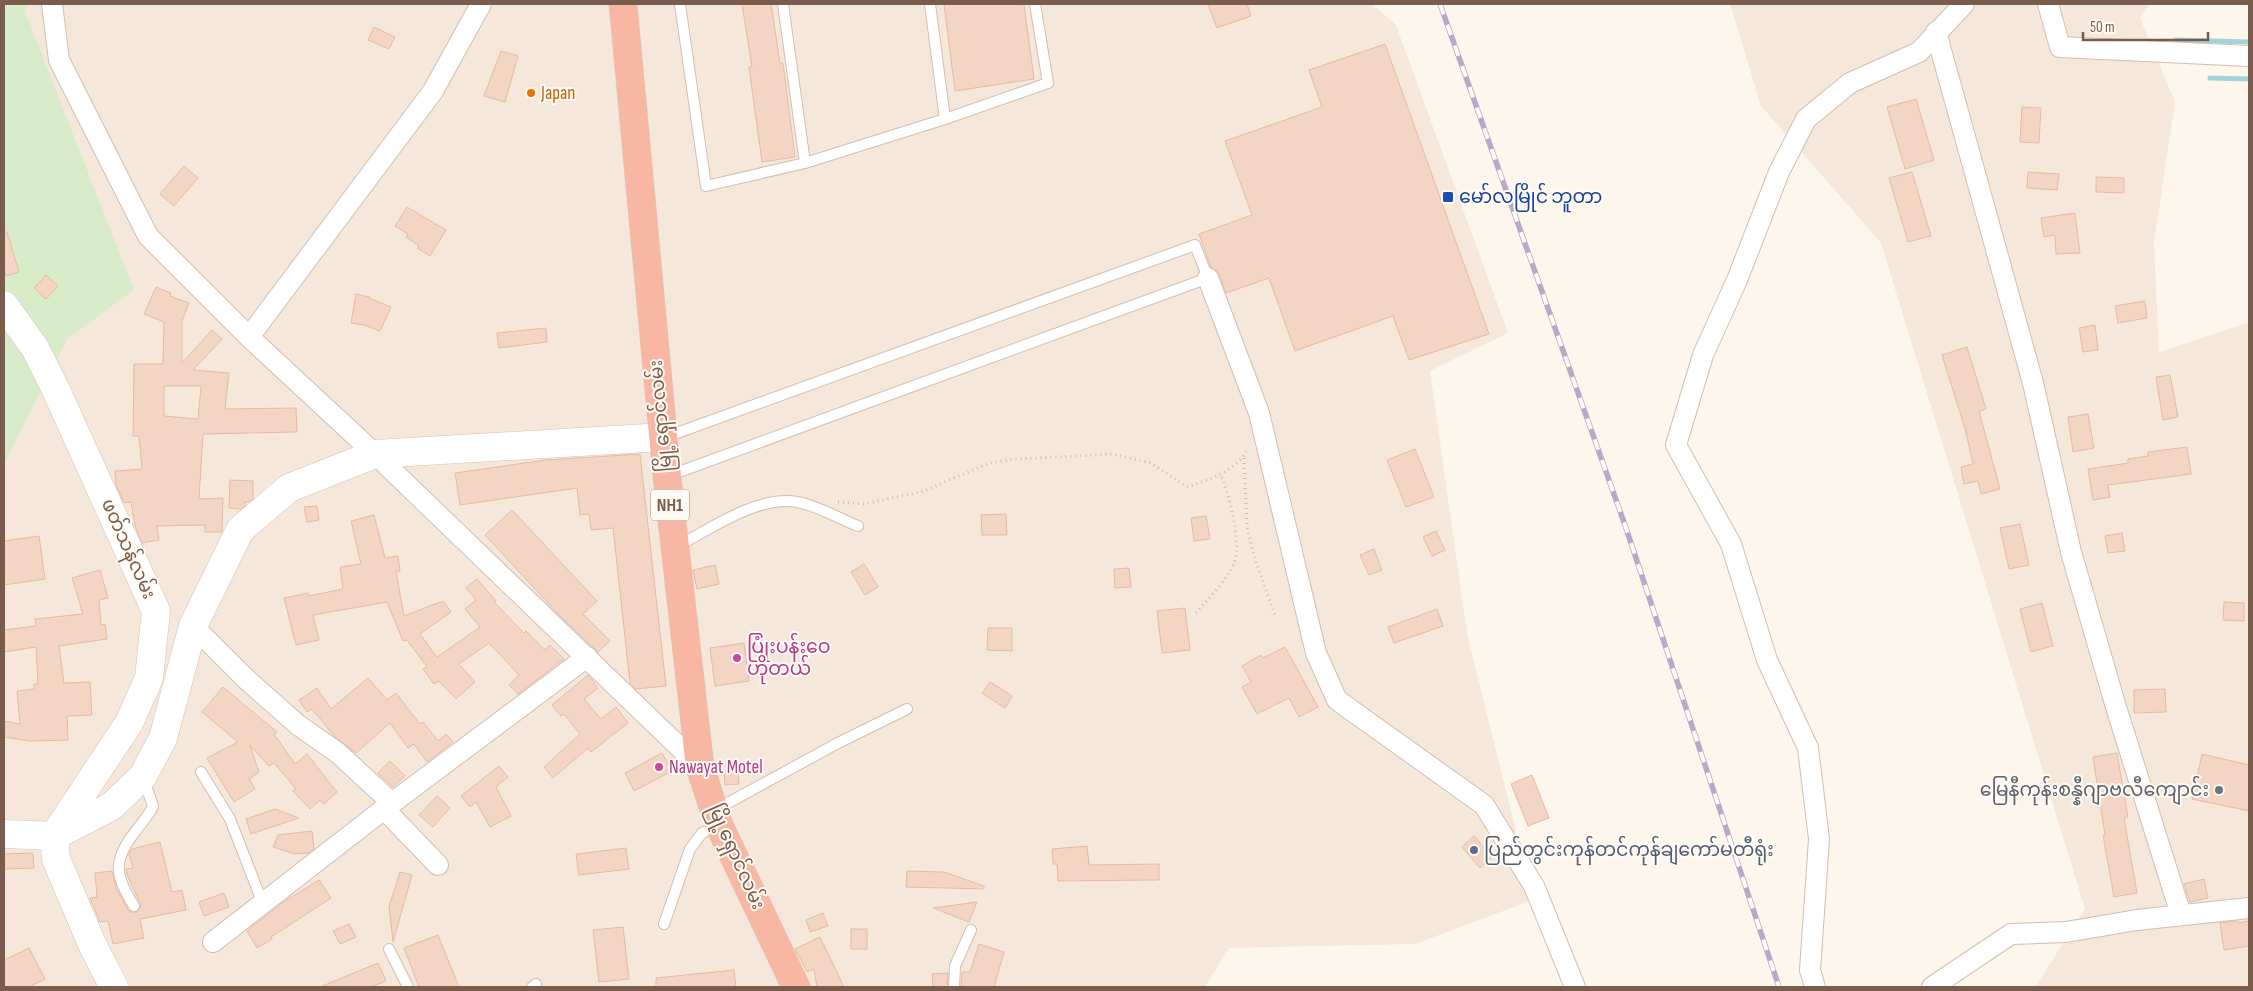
<svg xmlns="http://www.w3.org/2000/svg" width="2253" height="991" font-family="'Sofia Sans Condensed','Noto Sans Myanmar',sans-serif">
<style>
.residential{fill:#f5e8da}
.green{fill:#d8ecc9}
.lines{fill:none;stroke-linecap:round;stroke-linejoin:round}
.stream{stroke:#a5d3da;stroke-width:5}
.building{fill:#f3d5c3;stroke:#e6bba3;fill-rule:evenodd}
.lane-casing{stroke:#d1beb0;stroke-width:12}
.street-casing{stroke:#d1beb0;stroke-width:22}
.secondary-casing{stroke:#d6c0b0;stroke-width:29}
.highway-casing{stroke:#dad1cd;stroke-width:29}
.path{stroke:#d9b8a5;stroke-width:3;stroke-dasharray:1 4;stroke-linecap:butt}
.lane{stroke:#fff;stroke-width:10}
.street{stroke:#fff;stroke-width:20}
.secondary{stroke:#fff;stroke-width:28}
.highway{stroke:#f7b7a3;stroke-width:28}
.rail-casing{stroke:#b9a8c9;stroke-width:5.5}
.rail{stroke:#fffaf3;stroke-width:4;stroke-dasharray:11;stroke-linecap:butt}
.food-dot{fill:#e8710a;stroke:#fffaf3;stroke-width:2}
.transit-dot{fill:#1a4fb4;stroke:#fffaf3;stroke-width:2}
.hotel-dot{fill:#d1479c;stroke:#fffaf3;stroke-width:2}
.worship-dot{fill:#6b7280;stroke:#fffaf3;stroke-width:2}
.service-dot{fill:#5c6f8a;stroke:#fffaf3;stroke-width:2}
.labels{text-anchor:middle;dominant-baseline:central;stroke-width:4;stroke-linejoin:round;paint-order:stroke}
.shield{fill:#fffaf3;stroke:#a28b7f;stroke-width:1}
.shield-label{font-size:18px;font-weight:bold;fill:#7a5c4d}
.food-label{font-size:19px;fill:#c56008;stroke:#fffaf3;text-anchor:start}
.transit-label{font-size:19px;fill:#164399;stroke:#fffaf3;text-anchor:start}
.street-label{font-size:19px;fill:#7a5c4d;stroke:#fffaf3}
.hotel-label{font-size:19px;fill:#b23c85;stroke:#fffaf3;text-anchor:start}
.worship-label{font-size:19px;fill:#5b616d;stroke:#fffaf3;text-anchor:end}
.service-label{font-size:19px;fill:#4e5e75;stroke:#fffaf3;text-anchor:start}
</style>
<rect width="100%" height="100%" fill="#fdf6ec"/>
<path class="residential" d="M 4,4 L 1372,4 L 1396,25 L 1508,333 L 1430,371 L 1467,633 L 1533,900 L 1415,944 L 1229,948 L 1205,987 L 4,987 Z
M 1730,4 L 2149,4 L 2140,18 L 2175,102 L 2154,243 L 2159,352 L 2249,322 L 2249,987 L 2035,987 L 2085,909 L 1881,243 L 1761,106 Z"/>
<path class="green" d="M 4,4 L 25,4 L 26,14 L 134,290 L 67,339 L 4,464 Z"/>
<g class="lines">
<path class="stream" d="M 2176,40 L 2249,42
M 2210,78 L 2249,79"/>
</g>
<path class="building" d="M 742,4 L 771,4 L 780,63 L 783,63 L 795,157 L 762,162 L 749,67 L 752,67 Z
M 944,4 L 1024,4 L 1034,79 L 955,91 Z
M 1208,4 L 1247,4 L 1251,16 L 1217,28 Z
M 374,27 L 395,37 L 389,49 L 368,40 Z
M 1385,44 L 1489,334 L 1409,360 L 1393,316 L 1295,351 L 1269,278 L 1226,293 L 1219,273 L 1211,267 L 1199,234 L 1252,215 L 1225,141 L 1322,107 L 1309,70 Z
M 501,51 L 518,56 L 505,102 L 484,96 Z
M 1916,99 L 1934,160 L 1905,169 L 1887,107 Z
M 2022,107 L 2041,108 L 2039,143 L 2020,142 Z
M 184,166 L 198,178 L 174,206 L 160,194 Z
M 1912,172 L 1931,236 L 1908,242 L 1889,178 Z
M 2028,172 L 2059,174 L 2057,190 L 2027,188 Z
M 2096,177 L 2124,178 L 2124,193 L 2096,192 Z
M 407,207 L 446,230 L 430,256 L 417,248 L 419,246 L 406,237 L 408,234 L 395,226 Z
M 2075,213 L 2080,253 L 2056,254 L 2055,235 L 2044,237 L 2041,218 Z
M 4,232 L 7,232 L 19,272 L 6,276 L 4,268 Z
M 46,275 L 58,286 L 46,299 L 34,288 Z
M 156,287 L 171,293 L 170,296 L 189,303 L 182,321 L 182,363 L 212,330 L 222,339 L 193,370 L 229,373 L 225,409 L 296,408 L 297,432 L 203,434 L 199,499 L 223,498 L 222,532 L 205,532 L 205,525 L 157,526 L 159,540 L 142,543 L 135,526 L 131,502 L 124,503 L 116,485 L 115,471 L 142,469 L 139,436 L 133,436 L 134,364 L 163,364 L 164,322 L 144,314 ZM 164,386 L 201,386 L 198,419 L 164,416 Z
M 356,294 L 370,297 L 369,298 L 391,307 L 380,331 L 364,325 L 351,323 Z
M 2145,301 L 2147,318 L 2118,323 L 2115,306 Z
M 2095,325 L 2098,350 L 2083,352 L 2079,328 Z
M 546,328 L 547,342 L 499,348 L 497,333 Z
M 1967,347 L 1986,409 L 1979,411 L 2000,489 L 1981,494 L 1978,481 L 1964,484 L 1961,467 L 1973,464 L 1966,432 L 1942,355 Z
M 2170,375 L 2178,417 L 2163,420 L 2156,377 Z
M 2088,414 L 2094,448 L 2073,452 L 2068,417 Z
M 2187,447 L 2191,474 L 2108,485 L 2110,497 L 2093,500 L 2088,469 L 2128,463 L 2128,459 L 2148,456 L 2148,452 Z
M 1415,449 L 1434,497 L 1406,507 L 1387,460 Z
M 640,454 L 666,686 L 636,689 L 630,683 L 613,528 L 591,530 L 589,514 L 580,515 L 577,488 L 460,505 L 455,473 L 546,460 Z
M 230,480 L 253,481 L 253,499 L 248,502 L 245,502 L 245,506 L 241,509 L 229,508 Z
M 317,506 L 319,520 L 307,522 L 304,507 Z
M 512,510 L 597,601 L 583,614 L 610,641 L 598,652 L 558,614 L 485,535 Z
M 1006,514 L 1007,535 L 982,535 L 981,515 Z
M 374,515 L 385,558 L 398,556 L 400,571 L 396,572 L 404,616 L 440,602 L 444,602 L 451,612 L 420,634 L 437,657 L 480,627 L 465,609 L 476,600 L 466,588 L 477,579 L 496,601 L 494,602 L 524,633 L 526,631 L 545,650 L 550,645 L 564,659 L 518,694 L 509,685 L 519,675 L 489,643 L 459,664 L 475,682 L 456,699 L 439,681 L 434,684 L 423,669 L 427,667 L 407,640 L 403,641 L 387,602 L 313,615 L 319,640 L 296,645 L 284,598 L 308,593 L 309,596 L 343,589 L 340,567 L 361,564 L 351,521 Z
M 1206,516 L 1210,539 L 1194,541 L 1191,518 Z
M 2020,524 L 2029,565 L 2009,569 L 2000,528 Z
M 1436,531 L 1445,550 L 1432,556 L 1423,537 Z
M 2122,533 L 2125,551 L 2108,553 L 2105,536 Z
M 39,536 L 45,579 L 4,585 L 4,541 Z
M 1374,549 L 1382,570 L 1369,575 L 1360,555 Z
M 864,564 L 878,587 L 865,595 L 851,572 Z
M 715,565 L 719,584 L 697,589 L 693,570 Z
M 1129,568 L 1131,587 L 1115,588 L 1114,569 Z
M 100,570 L 108,598 L 99,600 L 101,625 L 105,624 L 107,639 L 59,646 L 64,683 L 90,682 L 92,715 L 67,716 L 68,740 L 29,741 L 4,737 L 4,721 L 20,724 L 17,691 L 34,689 L 34,684 L 38,684 L 36,647 L 4,652 L 4,630 L 36,626 L 35,619 L 83,614 L 72,578 Z
M 2224,602 L 2244,603 L 2244,621 L 2223,620 Z
M 2042,603 L 2053,646 L 2031,652 L 2020,609 Z
M 1185,608 L 1190,650 L 1162,653 L 1157,611 Z
M 1437,609 L 1443,626 L 1394,643 L 1388,627 Z
M 988,628 L 1012,628 L 1012,651 L 987,650 Z
M 744,643 L 749,681 L 715,686 L 710,648 Z
M 1285,647 L 1318,707 L 1299,717 L 1289,698 L 1257,714 L 1242,687 L 1251,682 L 1242,666 L 1261,655 L 1263,658 Z
M 588,675 L 598,688 L 584,699 L 601,719 L 616,707 L 628,723 L 591,752 L 588,748 L 553,778 L 544,767 L 580,734 L 564,714 L 561,716 L 552,705 Z
M 368,678 L 387,700 L 396,693 L 420,724 L 423,722 L 438,741 L 446,734 L 453,742 L 427,762 L 414,744 L 408,748 L 390,723 L 356,753 L 335,737 L 312,709 L 307,712 L 299,700 L 317,688 L 331,709 Z
M 990,682 L 1012,696 L 1005,708 L 982,693 Z
M 223,687 L 277,732 L 274,734 L 295,764 L 307,754 L 337,792 L 324,804 L 320,800 L 310,809 L 293,791 L 296,789 L 274,763 L 269,766 L 250,745 L 259,772 L 249,779 L 255,789 L 234,802 L 207,758 L 238,742 L 202,712 Z
M 2165,689 L 2166,712 L 2134,713 L 2134,690 Z
M 662,753 L 672,771 L 634,791 L 625,773 Z
M 2117,753 L 2128,817 L 2124,818 L 2137,893 L 2114,897 L 2103,835 L 2105,835 L 2093,757 Z
M 2202,754 L 2249,765 L 2249,811 L 2192,799 Z
M 390,761 L 405,776 L 393,787 L 378,773 Z
M 499,766 L 508,777 L 496,787 L 511,816 L 490,827 L 476,802 L 470,807 L 461,796 Z
M 738,770 L 739,784 L 725,785 L 724,771 Z
M 1532,775 L 1549,818 L 1528,826 L 1511,784 Z
M 437,796 L 450,808 L 433,827 L 419,815 Z
M 275,809 L 299,818 L 251,834 L 246,819 Z
M 312,831 L 314,849 L 308,853 L 295,854 L 273,847 L 278,835 Z
M 1474,836 L 1492,857 L 1480,868 L 1462,847 Z
M 160,842 L 172,892 L 182,890 L 186,910 L 140,919 L 144,938 L 113,944 L 108,921 L 100,922 L 90,898 L 97,897 L 95,873 L 112,871 L 116,888 L 128,910 L 131,912 L 137,912 L 141,905 L 127,875 L 126,869 L 133,868 L 129,854 L 132,849 Z
M 1087,846 L 1089,865 L 1159,864 L 1159,880 L 1058,881 L 1057,864 L 1053,864 L 1052,849 Z
M 626,848 L 629,869 L 579,875 L 576,854 Z
M 33,853 L 34,868 L 4,869 L 4,854 Z
M 907,871 L 944,872 L 984,886 L 984,889 L 906,887 Z
M 400,872 L 412,875 L 393,942 L 389,907 Z
M 2204,879 L 2208,898 L 2190,902 L 2184,884 Z
M 319,880 L 331,898 L 271,937 L 272,939 L 257,948 L 247,931 L 282,903 Z
M 224,893 L 229,907 L 204,916 L 199,902 Z
M 977,902 L 969,922 L 933,908 Z
M 823,913 L 828,926 L 810,932 L 806,920 Z
M 2238,921 L 2239,923 L 2249,921 L 2249,946 L 2224,950 L 2220,923 Z
M 349,924 L 356,937 L 340,944 L 333,931 Z
M 623,927 L 629,979 L 599,982 L 593,930 Z
M 851,929 L 867,929 L 867,949 L 851,949 Z
M 438,935 L 459,987 L 419,987 L 404,948 Z
M 820,937 L 844,987 L 817,987 L 814,969 L 807,972 L 801,960 L 795,949 Z
M 979,944 L 1004,952 L 994,987 L 961,987 L 962,972 L 970,972 Z
M 29,948 L 45,979 L 29,987 L 4,987 L 4,960 Z
M 378,963 L 386,981 L 371,987 L 320,987 Z
M 734,970 L 736,987 L 656,987 L 656,978 Z
M 948,973 L 947,987 L 933,987 L 932,974 Z"/>
<g class="lines">
<defs>
<path id="lane" d="M 680,4 L 706,186 L 805,163 L 945,119 L 1048,83 L 1035,4
M 783,4 L 805,163
M 930,4 L 945,119
M 666,437 L 1195,245 L 1208,278 L 668,476
M 676,547 C 710,529 758,495 797,502 C 816,505 840,519 858,526
M 201,772 L 230,819 L 263,904
M 715,810 L 838,743 L 907,709
M 134,906 C 115,876 112,861 135,832 C 141,823 149,816 153,806 L 143,777
M 664,924 L 690,849 L 702,833 L 719,825
M 389,949 L 408,987
M 532,987 L 536,984
M 954,987 L 955,966 L 971,930"/>
<path id="street" d="M 52,4 L 59,60 L 148,236 L 249,337 L 375,454 L 700,767
M 2048,4 L 2060,47 L 2249,56
M 1936,32 L 2033,383 L 2071,552 L 2116,707 L 2181,915
M 1208,278 L 1259,413 L 1316,653 L 1337,700 L 1484,805 L 1534,886 L 1575,987
M 249,337 L 433,91 L 481,4
M 193,626 L 246,679 L 298,725 L 338,753 L 392,803
M 384,809 L 438,865
M 213,942 L 384,809 L 587,657
M 1815,987 L 1810,970 L 1819,839 L 1808,748 L 1767,660 L 1731,544 L 1676,445 L 1703,355 L 1737,280 L 1779,172 L 1806,119 L 1850,83 L 1919,52 L 1964,4
M 1932,987 L 2011,934 L 2066,932 L 2137,920 L 2249,908"/>
<path id="secondary" d="M 4,305 L 35,348 L 55,388 L 156,611 L 149,678 L 129,723 L 54,836 L 56,859 L 92,944 L 114,987
M 4,834 L 54,836 L 112,806 L 143,776 L 163,738 L 193,626 L 240,530 L 289,488 L 375,454 L 664,437"/>
<path id="highway" d="M 623,4 L 667,477 L 700,767 L 719,825 L 796,987"/>
</defs>
<use href="#lane" class="lane-casing"/>
<use href="#street" class="street-casing"/>
<use href="#secondary" class="secondary-casing"/>
<use href="#highway" class="highway-casing"/>
<path class="path" d="M 1244,458 L 1247,527 L 1255,559 L 1276,618
M 838,502 L 865,504 L 924,491 L 989,463 L 1017,459 L 1112,454 L 1151,463 L 1187,487 C 1210,480 1238,470 1248,448
M 1196,613 C 1207,600 1230,577 1235,561 C 1241,544 1229,490 1220,474"/>
<use href="#lane" class="lane"/>
<use href="#street" class="street"/>
<use href="#secondary" class="secondary"/>
<use href="#highway" class="highway"/>
<defs>
<path id="rail" d="M 1440,4 L 1626,528 L 1779,987"/>
</defs>
<use href="#rail" class="rail-casing"/>
<use href="#rail" class="rail"/>
</g>
<circle class="food-dot" cx="531" cy="93" r="5"/>
<rect class="transit-dot" x="1442" y="191" width="12" height="12" rx="2.5"/>
<g class="hotel-dot">
<circle cx="737" cy="658" r="5"/>
<circle cx="659" cy="767" r="5"/>
</g>
<circle class="worship-dot" cx="2219" cy="790" r="5"/>
<circle class="service-dot" cx="1474" cy="850" r="5"/>
<g class="labels">
<rect class="shield" x="651" y="489.5" width="38" height="31" rx="4"/>
<g class="shield-label">
<text x="670" y="505">NH1</text>
</g>
<g class="food-label">
<text x="541" y="93">Japan</text>
</g>
<g class="transit-label">
<text x="1459" y="197">မော်လမြိုင် ဘူတာ</text>
</g>
<g class="street-label">
<text transform="translate(661 416) rotate(-95)">မြို့ရှောင်လမ်း</text>
<text transform="translate(128 549) rotate(66)">ဖတ်သန်လမ်း</text>
<text transform="translate(736 857) rotate(66)">မြို့ရှောင်လမ်း</text>
</g>
<g class="hotel-label">
<text x="747" y="647">ပြုံးပန်းဝေ<tspan x="747" dy="22">ဟိုတယ်</tspan></text>
<text x="669" y="767">Nawayat Motel</text>
</g>
<g class="worship-label">
<text x="2209" y="790">မြေနီကုန်းစန္နီဂျာဗလီကျောင်း</text>
</g>
<g class="service-label">
<text x="1484" y="850">ပြည်တွင်းကုန်တင်ကုန်ချကော်မတီရုံး</text>
</g>
</g>
<rect width="2253" height="991" fill="none" stroke="#7a5c4d" stroke-width="10"/>
<path d="M2083 32v8h125v-8" fill="none" stroke="#7a5c4d" stroke-width="2.5"/>
<text x="2090" y="32" font-size="15" fill="#7a5c4d" stroke="#fffaf3" stroke-width="4" paint-order="stroke">50 m</text>
</svg>
